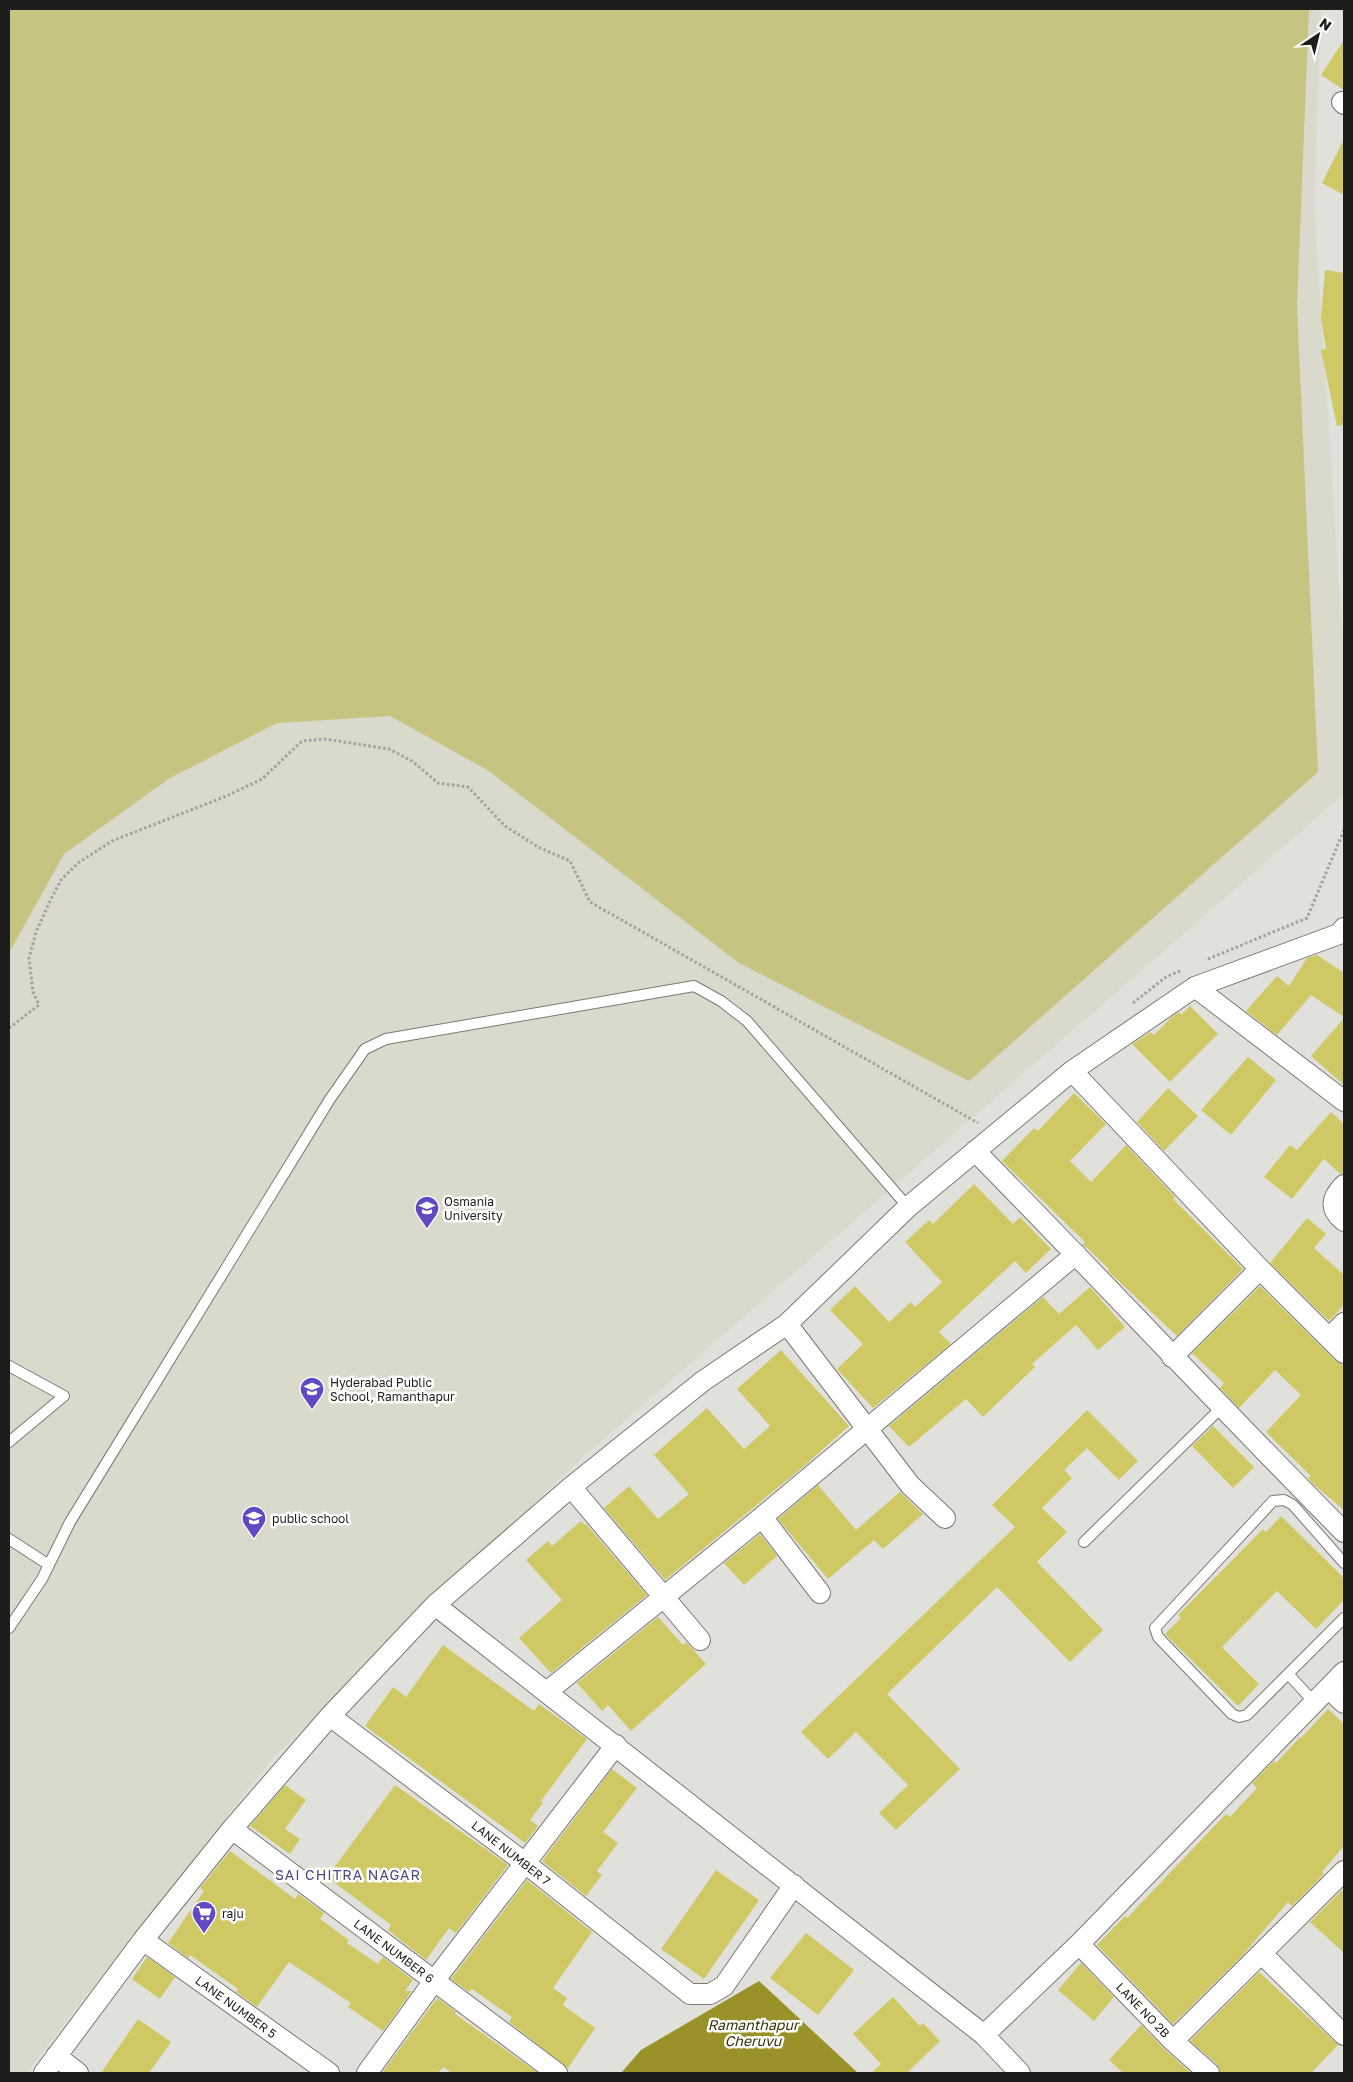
<svg xmlns="http://www.w3.org/2000/svg" width="1353" height="2082" font-family="'Golos Text',sans-serif">
<style>
.built{fill:#d9d9cc}
.green{fill:#c7c482}
.water{fill:#999228}
.building{fill:#cfc965}
.lines{fill:none;stroke-linecap:round;stroke-linejoin:round}
.lane-casing{stroke:#7a7974;stroke-width:12}
.street-casing{stroke:#7a7974;stroke-width:22}
.path{stroke:#a1a19d;stroke-width:3;stroke-dasharray:2.5 2.5;stroke-linecap:butt}
.lane{stroke:#fff;stroke-width:10}
.street{stroke:#fff;stroke-width:20}
.labels{text-anchor:middle;dominant-baseline:central;stroke-width:5;stroke-linejoin:round;paint-order:stroke}
.poi-label{font-size:12px;fill:#1d1d1b;stroke:#fffffe;text-anchor:start}
.street-label{font-size:12px;fill:#1d1d1b;stroke:#fffffe}
.neighbourhood-label{font-size:14px;letter-spacing:1px;fill:#4e4886;stroke:#fffffe}
.water-label{font-size:14px;font-style:italic;fill:#363307;stroke:#fffffe}
</style>
<rect width="100%" height="100%" fill="#e1e1dc"/>
<path class="built" d="M 9,9 L 1321,9 L 1314,206 L 1344,659 L 1344,794 L 584,1456 L 272,1759 L 26,2073 L 9,2073 Z"/>
<path class="green" d="M 9,9 L 1309,9 L 1297,306 L 1318,772 L 969,1081 L 739,963 L 489,771 L 390,716 L 277,723 L 170,778 L 64,854 L 9,953 L 9,986 Z"/>
<path class="water" d="M 759,1981 L 858,2073 L 621,2073 L 641,2050 Z"/>
<path class="building" d="M 1344,40 L 1344,90 L 1321,75 Z
M 1344,139 L 1344,195 L 1322,183 Z
M 1325,270 L 1344,273 L 1344,425 L 1337,426 L 1321,350 L 1326,349 L 1321,318 Z
M 1317,955 L 1344,973 L 1344,1017 L 1311,995 L 1277,1035 L 1246,1011 L 1277,976 L 1289,986 L 1307,958 Z
M 1190,1006 L 1218,1034 L 1170,1082 L 1132,1044 L 1151,1032 L 1154,1035 L 1172,1017 L 1179,1012 L 1181,1015 Z
M 1344,1018 L 1344,1085 L 1311,1056 Z
M 1248,1057 L 1276,1080 L 1231,1135 L 1201,1110 Z
M 1168,1088 L 1198,1116 L 1164,1151 L 1137,1122 Z
M 1074,1093 L 1106,1124 L 1070,1161 L 1091,1182 L 1126,1145 L 1175,1197 L 1173,1199 L 1243,1269 L 1177,1336 L 1109,1272 L 1108,1268 L 1083,1244 L 1085,1242 L 1002,1161 L 1034,1128 L 1038,1131 Z
M 1331,1112 L 1344,1124 L 1344,1173 L 1340,1174 L 1324,1159 L 1292,1199 L 1264,1177 L 1290,1145 L 1297,1150 Z
M 974,1184 L 1013,1224 L 1020,1217 L 1051,1249 L 1026,1273 L 1015,1261 L 939,1332 L 951,1344 L 873,1408 L 837,1369 L 863,1344 L 830,1310 L 855,1286 L 889,1322 L 911,1302 L 915,1307 L 942,1282 L 905,1242 L 929,1220 L 933,1224 Z
M 1307,1218 L 1326,1234 L 1314,1248 L 1344,1275 L 1344,1305 L 1329,1321 L 1270,1263 Z
M 1260,1286 L 1336,1361 L 1344,1366 L 1344,1510 L 1313,1484 L 1308,1478 L 1311,1476 L 1266,1432 L 1301,1395 L 1275,1370 L 1239,1408 L 1220,1388 L 1224,1383 L 1192,1353 Z
M 1090,1287 L 1125,1327 L 1098,1350 L 1076,1325 L 1032,1364 L 1035,1367 L 983,1417 L 966,1399 L 909,1447 L 889,1426 L 1043,1297 L 1059,1314 Z
M 781,1350 L 849,1426 L 803,1467 L 665,1580 L 604,1508 L 629,1486 L 658,1519 L 689,1494 L 654,1455 L 707,1408 L 744,1449 L 770,1426 L 737,1389 Z
M 1087,1410 L 1138,1461 L 1119,1480 L 1087,1448 L 1064,1470 L 1072,1478 L 1042,1508 L 1067,1532 L 1037,1562 L 1103,1630 L 1070,1662 L 997,1587 L 887,1694 L 960,1769 L 896,1830 L 879,1813 L 908,1785 L 856,1732 L 828,1759 L 801,1732 L 1015,1527 L 992,1505 Z
M 1213,1426 L 1254,1467 L 1233,1488 L 1192,1446 Z
M 818,1485 L 856,1530 L 900,1492 L 923,1514 L 883,1549 L 874,1540 L 828,1579 L 778,1519 Z
M 1281,1516 L 1344,1578 L 1344,1600 L 1316,1629 L 1277,1591 L 1222,1647 L 1259,1684 L 1238,1706 L 1165,1634 L 1181,1618 L 1178,1615 L 1263,1529 L 1266,1532 Z
M 581,1521 L 585,1525 L 586,1524 L 647,1595 L 551,1673 L 519,1638 L 562,1600 L 526,1560 L 548,1541 L 552,1546 Z
M 760,1534 L 777,1556 L 744,1585 L 724,1563 Z
M 658,1617 L 683,1645 L 686,1642 L 706,1664 L 631,1731 L 608,1705 L 602,1711 L 577,1683 Z
M 443,1645 L 534,1711 L 539,1704 L 587,1739 L 541,1801 L 543,1803 L 530,1820 L 538,1826 L 523,1846 L 525,1843 L 365,1726 L 393,1687 L 406,1697 Z
M 1328,1709 L 1344,1724 L 1344,1846 L 1322,1872 L 1324,1874 L 1292,1906 L 1288,1902 L 1242,1956 L 1173,2024 L 1097,1945 L 1125,1916 L 1127,1918 L 1226,1814 L 1230,1817 L 1257,1788 L 1252,1783 L 1274,1761 L 1276,1763 L 1300,1737 L 1301,1738 Z
M 612,1769 L 637,1788 L 603,1832 L 618,1843 L 597,1871 L 602,1875 L 586,1896 L 542,1861 Z
M 285,1785 L 306,1800 L 285,1829 L 300,1839 L 290,1854 L 250,1826 Z
M 395,1785 L 508,1865 L 456,1933 L 449,1928 L 426,1960 L 388,1930 L 391,1925 L 327,1877 Z
M 230,1851 L 295,1899 L 298,1894 L 324,1913 L 320,1919 L 349,1940 L 347,1943 L 378,1964 L 383,1957 L 413,1980 L 405,1991 L 412,1991 L 383,2031 L 348,2007 L 351,2003 L 289,1962 L 257,2007 L 236,1992 L 238,1989 L 190,1955 L 188,1958 L 168,1943 L 204,1891 L 200,1888 Z
M 716,1870 L 759,1900 L 704,1979 L 661,1949 Z
M 527,1880 L 592,1932 L 553,1988 L 567,1998 L 563,2005 L 595,2028 L 568,2068 L 509,2022 L 512,2017 L 472,1989 L 469,1992 L 451,1979 Z
M 1342,1890 L 1344,1893 L 1344,1953 L 1310,1922 Z
M 806,1933 L 854,1970 L 818,2015 L 770,1978 Z
M 147,1957 L 175,1977 L 160,1999 L 132,1979 Z
M 1081,1963 L 1114,1997 L 1094,2021 L 1058,1990 Z
M 1259,1972 L 1338,2045 L 1311,2073 L 1221,2073 L 1217,2064 L 1190,2041 Z
M 893,1997 L 920,2026 L 923,2023 L 940,2041 L 907,2073 L 871,2073 L 881,2064 L 853,2034 Z
M 437,1998 L 456,2012 L 455,2014 L 538,2073 L 452,2073 L 443,2067 L 438,2073 L 382,2073 Z
M 138,2019 L 171,2042 L 149,2073 L 101,2073 Z
M 1141,2025 L 1165,2050 L 1191,2073 L 1123,2073 L 1109,2060 Z"/>
<g class="lines">
<defs>
<path id="lane" d="M 9,1366 L 64,1396 L 9,1442
M 9,1539 L 49,1565
M 1084,1542 L 1221,1408
M 1344,1563 L 1293,1505 L 1284,1500 L 1273,1501 L 1155,1628 L 1158,1637 L 1232,1714 L 1239,1717 L 1247,1715 L 1344,1618
M 9,1628 L 42,1579 L 70,1522 L 330,1099 L 365,1049 L 386,1039 L 694,986 L 721,1001 L 747,1021 L 908,1207
M 1288,1674 L 1315,1703"/>
<path id="street" d="M 1342,102 L 1344,104
M 1195,987 L 1344,1101
M 1072,1071 L 1260,1269 L 1344,1353
M 975,1151 C 1099,1277 1220,1407 1344,1532
M 1344,1185 C 1331,1198 1329,1209 1344,1221
M 787,1324 L 910,1485 L 945,1518
M 1329,1338 L 1344,1323
M 1172,1357 L 1260,1269
M 571,1487 L 700,1640
M 762,1517 L 820,1593
M 435,1605 L 984,2035 L 1020,2073
M 1329,1689 L 1344,1703
M 548,1691 L 762,1517 L 1076,1254
M 330,1716 L 525,1863 L 690,1994 L 710,1994 L 724,1986 L 794,1885
M 232,1829 L 557,2073
M 143,1940 L 329,2073
M 1079,1944 L 1173,2041 L 1209,2073
M 1262,1954 L 1344,2035
M 984,2035 L 1079,1944 L 1344,1672
M 1173,2041 L 1344,1871
M 56,2056 L 78,2073
M 44,2073 L 143,1940 L 232,1829 L 330,1716 L 435,1605 L 571,1487 L 703,1381 L 787,1324 L 908,1207 L 1072,1071 L 1195,987 L 1339,934 L 1344,928
M 367,2073 L 434,1981 L 616,1745"/>
</defs>
<use href="#lane" class="lane-casing"/>
<use href="#street" class="street-casing"/>
<path class="path" d="M 1208,959 L 1307,918 L 1344,830
M 1133,1003 L 1166,977 L 1182,970
M 9,1028 L 39,1005 L 33,992 L 29,958 L 36,932 L 51,899 L 61,880 L 78,863 L 112,841 L 224,797 L 262,779 L 302,741 L 325,739 L 389,749 L 412,761 L 438,783 L 468,787 L 505,826 L 540,848 L 570,861 L 590,902 L 978,1123"/>
<use href="#lane" class="lane"/>
<use href="#street" class="street"/>
</g>
<defs>
<symbol id="university-pin" viewBox="-11 -11 22 30"><path d="M0 17L-7.5 6A9.5 9.5 0 1 1 7.5 6Z" fill="#5f4ac3" stroke="#fffffe"/><path d="M0-5L7-2L0 1L-7-2ZM-4 1L0 2.5L4 1V4Q0 6-4 4Z" fill="#fff"/></symbol>
<symbol id="school-pin" viewBox="-11 -11 22 30"><path d="M0 17L-7.5 6A9.5 9.5 0 1 1 7.5 6Z" fill="#5f4ac3" stroke="#fffffe"/><path d="M0-5L7-2L0 1L-7-2ZM-4 1L0 2.5L4 1V4Q0 6-4 4Z" fill="#fff"/></symbol>
<symbol id="supermarket-pin" viewBox="-11 -11 22 30"><path d="M0 17L-7.5 6A9.5 9.5 0 1 1 7.5 6Z" fill="#5f4ac3" stroke="#fffffe"/><path d="M-6-5.5h2.5l.6 2H6L4.5 2H-2.5L-4.4-4H-6ZM-1.5 3.2a1.3 1.3 0 1 0 .1 0ZM3 3.2a1.3 1.3 0 1 0 .1 0Z" fill="#fff"/></symbol>
</defs>
<g fill-rule="evenodd">
<use href="#university-pin" x="413" y="1194" width="28" height="38"/>
<use href="#school-pin" x="298" y="1375" width="28" height="38"/>
<use href="#school-pin" x="240" y="1504" width="28" height="38"/>
<use href="#supermarket-pin" x="190" y="1899" width="28" height="38"/>
</g>
<g class="labels">
<g class="poi-label">
<text x="444" y="1201">Osmania<tspan x="444" dy="14">University</tspan></text>
<text x="330" y="1382">Hyderabad Public<tspan x="330" dy="14">School, Ramanthapur</tspan></text>
<text x="272" y="1518">public school</text>
<text x="222" y="1913">raju</text>
</g>
<g class="street-label">
<text transform="translate(511 1853) rotate(38)">LANE NUMBER 7</text>
<text transform="translate(394 1951) rotate(37)">LANE NUMBER 6</text>
<text transform="translate(236 2007) rotate(36)">LANE NUMBER 5</text>
<text transform="translate(1143 2010) rotate(46)">LANE NO 2B</text>
</g>
<g class="neighbourhood-label">
<text x="348" y="1874">SAI CHITRA NAGAR</text>
</g>
<g class="water-label">
<text x="753" y="2024">Ramanthapur<tspan x="753" dy="16">Cheruvu</tspan></text>
</g>
</g>
<rect width="1353" height="2082" fill="none" stroke="#1d1d1b" stroke-width="20"/>
<g transform="translate(1318 35) rotate(35)" stroke="#fffffe" stroke-width="4" paint-order="stroke">
<path d="M0-4L9 19L0 12L-9 19Z" fill="#1d1d1b"/>
<text y="-8" font-size="14" font-weight="bold" text-anchor="middle" fill="#1d1d1b">N</text>
</g>
</svg>
